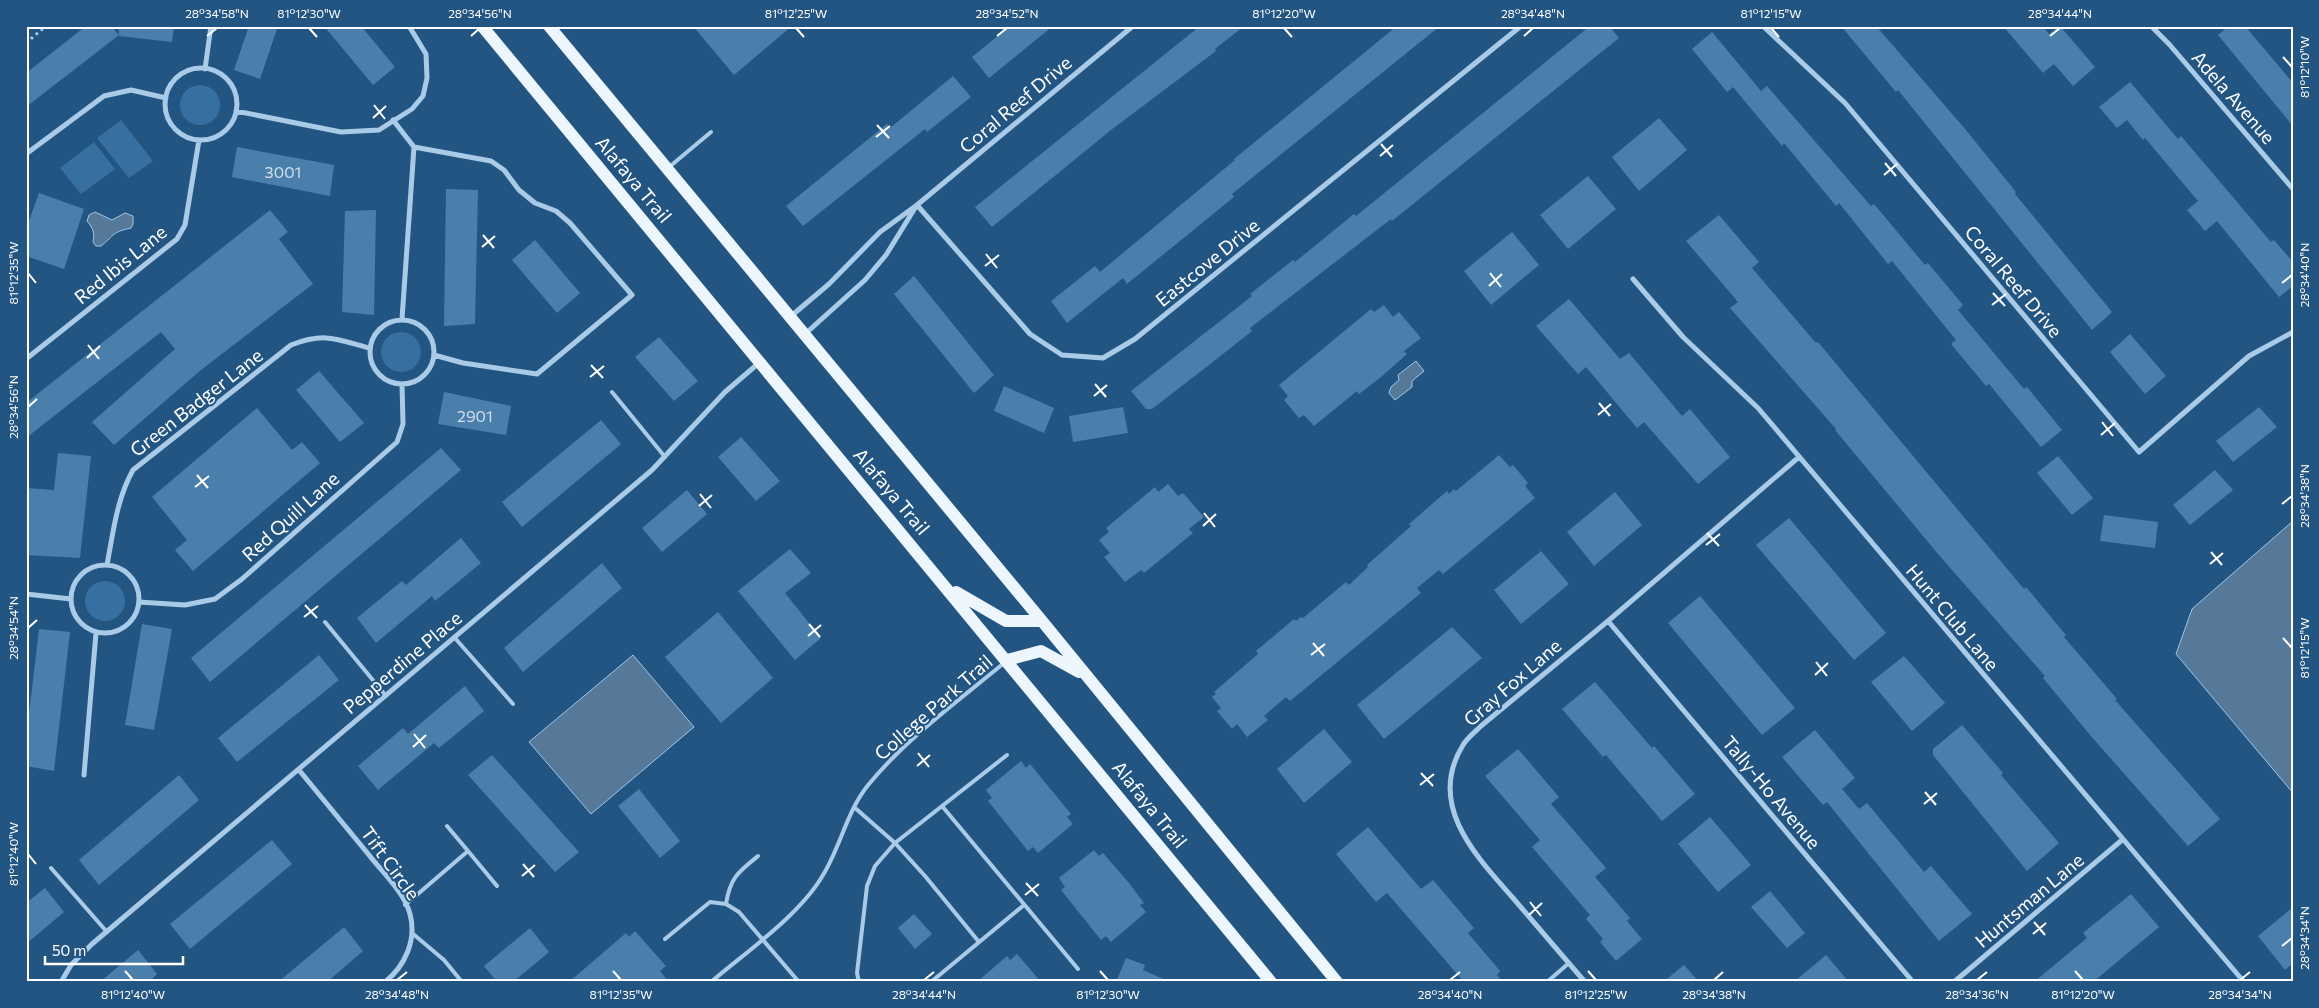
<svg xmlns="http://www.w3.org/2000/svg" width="2319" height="1008" font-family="Commissioner,sans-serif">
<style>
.green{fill:#376fa0}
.water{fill:#567999;stroke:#9ec7e9}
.building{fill:#4b7fab}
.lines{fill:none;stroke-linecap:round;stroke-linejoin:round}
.path{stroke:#aacbe8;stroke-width:3;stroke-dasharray:2.5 4;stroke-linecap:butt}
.service{stroke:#aacbe8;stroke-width:4}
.minor{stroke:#aacbe8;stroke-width:5}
.primary{stroke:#edf5fd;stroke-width:12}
.ticks{fill:none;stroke:#fff;stroke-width:2}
.labels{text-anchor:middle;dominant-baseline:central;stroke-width:4;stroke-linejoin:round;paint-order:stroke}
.number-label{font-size:16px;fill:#d2dfea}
.street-label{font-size:19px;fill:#fff;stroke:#235582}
.neatline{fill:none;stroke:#fff;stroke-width:2}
.ticks-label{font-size:12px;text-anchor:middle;fill:#fff}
</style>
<rect width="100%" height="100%" fill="#235582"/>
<path class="green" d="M180 105a20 20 0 1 1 40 0a20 20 0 1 1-40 0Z
M 121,120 L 153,161 L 129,178 L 97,138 Z
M 94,142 L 115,169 L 81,194 L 60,168 Z
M381 352a20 20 0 1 1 40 0a20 20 0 1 1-40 0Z
M85 601a20 20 0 1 1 40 0a20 20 0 1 1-40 0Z"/>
<path class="water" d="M 95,212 L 112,220 L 125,213 L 133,216 L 133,224 L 131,228 C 112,232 115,235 101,246 L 96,246 L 93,242 C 95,233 93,228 87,221 L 89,215 Z
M 1416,361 L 1424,371 L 1412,381 L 1412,387 L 1395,400 L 1389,393 L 1391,387 L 1399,380 L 1398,375 Z
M 2293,521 L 2293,793 L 2176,654 L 2192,609 Z
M 633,655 L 694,727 L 591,814 L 529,742 Z"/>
<path class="building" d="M 86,26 L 111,26 L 119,35 L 26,107 L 26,73 Z
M 119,26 L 174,26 L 172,42 L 119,36 Z
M 249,26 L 278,26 L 260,79 L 234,70 Z
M 324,26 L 361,26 L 395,67 L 373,85 Z
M 693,26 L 792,26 L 734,75 Z
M 1010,26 L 1053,26 L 989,78 L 972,57 Z
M 1200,26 L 1244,26 L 1215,49 L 1216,51 L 1111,130 L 992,227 L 975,207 Z
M 1397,26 L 1440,26 L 1232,194 L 1234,197 L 1127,284 L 1123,278 L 1067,323 L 1051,301 L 1095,266 L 1100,272 L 1235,160 L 1234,159 Z
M 1590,26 L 1609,26 L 1619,38 L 1392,221 L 1391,219 L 1250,328 L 1252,331 L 1209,365 L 1152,409 L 1146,409 L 1131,391 L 1252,296 L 1250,294 L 1293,260 L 1295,262 L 1354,214 L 1356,216 Z
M 1841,26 L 1876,26 L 1966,130 L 2016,192 L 2015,194 L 2112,312 L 2092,330 L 1898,90 L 1896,92 Z
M 2003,26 L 2042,26 L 2049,34 L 2060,26 L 2095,67 L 2073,86 L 2054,64 L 2043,73 Z
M 2229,26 L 2245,26 L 2293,83 L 2293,126 L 2218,35 Z
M 1712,32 L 1761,91 L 1767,86 L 1871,206 L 1874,204 L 1925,265 L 1928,263 L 1963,305 L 1958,310 L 2024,389 L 2027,387 L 2062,430 L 2041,447 L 1989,384 L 1986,386 L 1951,344 L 1956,340 L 1892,261 L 1888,264 L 1839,203 L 1836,206 L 1784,143 L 1782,146 L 1733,87 L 1727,92 L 1692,49 Z
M 953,76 L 971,97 L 927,132 L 925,129 L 803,226 L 786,206 L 887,124 L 890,128 Z
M 2130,82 L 2178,139 L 2181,136 L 2271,242 L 2274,240 L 2293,262 L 2293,286 L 2279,297 L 2217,221 L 2205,231 L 2187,210 L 2198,201 L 2145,138 L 2143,140 L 2127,120 L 2117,128 L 2099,107 Z
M 1659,118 L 1687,150 L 1639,191 L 1612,157 Z
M 237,147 L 334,165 L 330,196 L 232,177 Z
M 1588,176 L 1616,209 L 1568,249 L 1540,215 Z
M 446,189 L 478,190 L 475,324 L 444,326 Z
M 39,193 L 84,209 L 64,269 L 26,256 L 26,229 Z
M 270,210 L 288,232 L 279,239 L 313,284 L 201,370 L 114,445 L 92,422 L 175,349 L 161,332 L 26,438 L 26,403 Z
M 376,210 L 374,315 L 342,312 L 345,211 Z
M 1719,215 L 1759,262 L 1752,268 L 1816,343 L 1818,342 L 2024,589 L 2026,587 L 2066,635 L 2064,637 L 2117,699 L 2115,700 L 2220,819 L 2188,846 L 2090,735 L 2043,678 L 2045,676 L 1938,554 L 1835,430 L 1836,429 L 1730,308 L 1738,302 L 1686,241 Z
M 1512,232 L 1539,265 L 1491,305 L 1464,271 Z
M 535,240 L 580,293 L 557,313 L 512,260 Z
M 914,276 L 994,375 L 974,393 L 894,294 Z
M 1569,299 L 1620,359 L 1629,353 L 1682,416 L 1690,409 L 1730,457 L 1698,484 L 1644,422 L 1637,428 L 1586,367 L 1578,374 L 1536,326 Z
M 1384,305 L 1393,317 L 1399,312 L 1421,338 L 1404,351 L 1407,354 L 1381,377 L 1359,394 L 1357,391 L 1314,426 L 1304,415 L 1299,418 L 1284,400 L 1288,396 L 1279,385 L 1371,309 L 1374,312 Z
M 2130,334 L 2166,376 L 2145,394 L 2110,352 Z
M 659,337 L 698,381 L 674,401 L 635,357 Z
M 319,371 L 364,423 L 340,442 L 296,390 Z
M 1004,386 L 1054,408 L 1044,433 L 994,411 Z
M 444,392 L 511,406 L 506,435 L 438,424 Z
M 1123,407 L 1128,433 L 1073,442 L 1069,416 Z
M 2259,407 L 2277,427 L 2233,462 L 2216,441 Z
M 257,408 L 292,450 L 302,442 L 320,463 L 193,571 L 175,550 L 187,540 L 152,497 Z
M 601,420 L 621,444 L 522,527 L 502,502 Z
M 741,437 L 780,481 L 756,501 L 718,457 Z
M 441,448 L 461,470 L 210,682 L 191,658 Z
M 58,453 L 91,456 L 80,558 L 26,555 L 26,488 L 54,490 Z
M 1499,455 L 1510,467 L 1513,465 L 1528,483 L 1525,486 L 1535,498 L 1443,574 L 1439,570 L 1417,588 L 1421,593 L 1290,701 L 1286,697 L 1264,716 L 1268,720 L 1247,737 L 1237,724 L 1232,729 L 1217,711 L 1221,708 L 1212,697 L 1216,694 L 1214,692 L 1258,654 L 1256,651 L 1294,619 L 1296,621 L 1301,617 L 1303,618 L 1346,582 L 1349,585 L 1368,567 L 1367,565 L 1411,526 L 1409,524 L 1447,491 L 1449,494 L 1454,489 L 1456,491 Z
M 2058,456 L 2093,498 L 2072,515 L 2037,473 Z
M 2215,470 L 2233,490 L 2190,525 L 2173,505 Z
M 1168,484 L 1178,496 L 1183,493 L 1204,517 L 1189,529 L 1193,533 L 1144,573 L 1141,570 L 1125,582 L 1104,557 L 1110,553 L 1099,540 L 1109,532 L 1106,528 L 1155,487 L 1158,492 Z
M 687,490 L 707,514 L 662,552 L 642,528 Z
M 1615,492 L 1642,525 L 1594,566 L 1567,532 Z
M 2104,515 L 2158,522 L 2155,548 L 2100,541 Z
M 1789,518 L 1886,633 L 1854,660 L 1756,545 Z
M 461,538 L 481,563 L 435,601 L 432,596 L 376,643 L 357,618 L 402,581 L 406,585 Z
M 790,549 L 811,573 L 785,593 L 821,638 L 795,660 L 738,591 Z
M 1541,551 L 1569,584 L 1521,624 L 1494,590 Z
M 602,563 L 622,588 L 523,672 L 504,648 Z
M 1700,596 L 1795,708 L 1762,735 L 1668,623 Z
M 718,612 L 773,678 L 721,723 L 665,657 Z
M 142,624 L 172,629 L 154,730 L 125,725 Z
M 1452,627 L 1482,658 L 1384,739 L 1357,705 Z
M 39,629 L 70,632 L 54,771 L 26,766 L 26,739 Z
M 319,655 L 339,680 L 237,762 L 218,738 Z
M 1904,656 L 1945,703 L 1912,731 L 1871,682 Z
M 1595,682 L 1652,748 L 1654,746 L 1695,794 L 1662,821 L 1606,755 L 1603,757 L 1562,709 Z
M 465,686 L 484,711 L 439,748 L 434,743 L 378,790 L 358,766 L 403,728 L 408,734 Z
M 1962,725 L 2003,773 L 2001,775 L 2059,843 L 2027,871 L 1933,755 L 1933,749 Z
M 1324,729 L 1352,762 L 1304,803 L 1277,769 Z
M 1815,730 L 1855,778 L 1842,789 L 1859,809 L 1867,803 L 1924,872 L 1931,866 L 1972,914 L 1939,941 L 1827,802 L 1823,805 L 1782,757 Z
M 1518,749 L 1559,797 L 1551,804 L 1606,868 L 1595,877 L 1630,918 L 1627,921 L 1642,939 L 1616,961 L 1600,942 L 1603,939 L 1586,919 L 1590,915 L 1532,847 L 1540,840 L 1485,776 Z
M 492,755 L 579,852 L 555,872 L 468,775 Z
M 1021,761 L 1026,768 L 1030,764 L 1071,814 L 1067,817 L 1073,824 L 1038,853 L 1033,847 L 1028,851 L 988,801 L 992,798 L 986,790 Z
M 179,775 L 199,800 L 99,885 L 79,860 Z
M 639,789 L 680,841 L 660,858 L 618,806 Z
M 1710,817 L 1751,865 L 1718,892 L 1678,844 Z
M 1368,827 L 1421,889 L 1433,880 L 1474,928 L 1468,933 L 1500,971 L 1497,975 L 1503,982 L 1464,982 L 1387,893 L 1376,902 L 1336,854 Z
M 272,840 L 292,864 L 190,949 L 170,924 Z
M 1094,850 L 1099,856 L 1103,853 L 1129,883 L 1144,903 L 1140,905 L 1146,912 L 1111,942 L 1106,936 L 1101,940 L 1061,890 L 1065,887 L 1059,878 Z
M 45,888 L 64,912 L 26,944 L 26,903 Z
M 1770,891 L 1805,933 L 1787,948 L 1751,907 Z
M 2131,894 L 2159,927 L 2093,982 L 2034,982 L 2087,938 L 2083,933 Z
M 2293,907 L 2293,963 L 2285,970 L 2258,936 Z
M 914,914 L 932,934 L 915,949 L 898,928 Z
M 344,927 L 363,951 L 327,982 L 278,982 Z
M 530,928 L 549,952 L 513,982 L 497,982 L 484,966 Z
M 635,931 L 666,966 L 660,971 L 669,982 L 569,982 L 626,933 L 629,937 Z
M 138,950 L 157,974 L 149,982 L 100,982 Z
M 1017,954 L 1041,982 L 977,982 L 1007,956 L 1010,960 Z
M 1826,955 L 1849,982 L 1794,982 Z
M 1126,958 L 1145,965 L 1143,970 L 1170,982 L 1116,982 Z
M 1684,965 L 1699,982 L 1663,982 Z"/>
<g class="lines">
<path class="path" d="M 26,43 L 46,26"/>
<path class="service" d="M 668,168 L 711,132
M 612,392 L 665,457
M 325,622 L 386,696
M 454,637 L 513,704
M 942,806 L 1078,969
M 854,807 L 895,843 L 925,876 L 979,942
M 468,851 L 497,886
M 51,868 L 107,932
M 726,904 C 730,878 738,872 758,856
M 405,905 L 468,851 L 447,826
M 412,933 L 444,960 L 462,982
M 665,939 L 710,902 L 726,904 L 739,912 L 799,982
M 711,982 C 746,952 800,915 823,875 C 841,846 847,810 869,784 C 907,738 958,701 1004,663
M 859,982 L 857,973 L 867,886 L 875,866 L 895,843 L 1007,755
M 931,982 L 1024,905
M 1547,982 L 1569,963"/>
<path class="minor" d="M 1763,26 L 1845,103 L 2139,452 L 2249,356 L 2293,332
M 2151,26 L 2169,44 L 2293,189
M165 104a36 36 0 1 1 72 0a36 36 0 1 1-72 0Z
M 205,69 L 211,26
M 236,111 L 341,132 L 379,130 L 412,109 L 423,96 L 427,78 L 426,54 L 409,26
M 393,120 L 414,147 L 491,161 L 504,170 L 519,190 L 535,203 L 556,211 L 570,223 L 632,295 L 537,374 L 463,363 L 434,355
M 26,154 L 104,96 L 131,90 L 166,98
M 917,205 L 1030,334 L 1062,355 L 1103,358 L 1135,339 L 1521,26
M 1633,279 L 1683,337 L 1758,408 L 2244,982
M 790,317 L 829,284 L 880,232 L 917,205 L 1133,26
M 402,319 L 414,147
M370 352a32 32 0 1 1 64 0a32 32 0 1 1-64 0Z
M 805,334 L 865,280 L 886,255 L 915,208
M 26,359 L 177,239 L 185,225 L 199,140
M 107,565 C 113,533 117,498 133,470 L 291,345 C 325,332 336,339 369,348
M71 599a34 34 0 1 1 68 0a34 34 0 1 1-68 0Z
M 26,594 L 71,599
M 139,602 L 185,605 L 215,599 L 242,579 L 397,442 L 403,424 L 402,384
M 1608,621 L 1913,982
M 299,770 C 322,798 346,827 369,855 C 383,873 404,892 410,914 C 417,940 405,966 385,982
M 84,775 L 96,633
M 61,982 L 71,965 L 92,944 L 652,470 L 725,392 L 760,362
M 1585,982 C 1561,954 1537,926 1513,898 C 1476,856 1426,805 1463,745 C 1467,738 1475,732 1481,726 L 1608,621 L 1799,457
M 1954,982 L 2122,840"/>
<path class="primary" d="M 482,26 L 1271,982
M 549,26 L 1042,621 L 1337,982
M 956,592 L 1006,621 L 1042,621
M 1007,660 L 1041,651 L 1079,672"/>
</g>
<path class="ticks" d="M 309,28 L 317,37M 796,28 L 804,37M 1284,28 L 1292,37M 1771,28 L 1779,37M 207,36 L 217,28M 471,36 L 480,28M 997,36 L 1007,28M 1524,36 L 1533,28M 2050,36 L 2060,28M 2283,57 L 2292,67M 374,105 L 385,119M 373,118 L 386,106M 877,125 L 889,138M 876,137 L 890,126M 1381,144 L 1392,157M 1380,156 L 1393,145M 1885,163 L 1896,176M 1884,175 L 1897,164M 483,235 L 494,248M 482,247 L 495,236M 986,254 L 997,268M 985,266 L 999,255M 28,273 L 36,283M 1490,273 L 1501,287M 2282,283 L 2292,275M 1489,286 L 1502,274M 1993,293 L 2005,306M 1992,305 L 2006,294M 88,345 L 99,359M 87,358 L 100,346M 591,365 L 603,378M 590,377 L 604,366M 1095,384 L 1106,397M 1094,396 L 1107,385M 1599,403 L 1610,416M 28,407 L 37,399M 1598,415 L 1611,404M 2102,422 L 2113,436M 2101,435 L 2115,423M 197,475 L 208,488M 195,487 L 209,476M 700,494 L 711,508M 2282,504 L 2292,496M 699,506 L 712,495M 1204,513 L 1215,527M 1203,526 L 1216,514M 1707,533 L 1719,546M 1706,545 L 1720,534M 2211,552 L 2222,565M 2210,564 L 2223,553M 305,605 L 317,618M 304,617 L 318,606M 809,624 L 820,637M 28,628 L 37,620M 808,636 L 821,625M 2283,638 L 2292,648M 1313,643 L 1324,656M 1311,655 L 1325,644M 1816,662 L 1827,676M 1815,675 L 1828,663M 414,734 L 425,748M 413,747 L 426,735M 918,753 L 929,767M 917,766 L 930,755M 1421,773 L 1433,786M 1420,785 L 1434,774M 1925,792 L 1936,805M 1924,804 L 1937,793M 28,854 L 36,864M 523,864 L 534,877M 522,876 L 535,865M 1026,883 L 1038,896M 1025,895 L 1039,884M 1530,902 L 1541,916M 1529,915 L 1542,903M 2034,922 L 2045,935M 2033,934 L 2046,923M 2282,946 L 2292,938M 125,971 L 133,980M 613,971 L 621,980M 1100,971 L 1108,980M 1588,971 L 1596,980M 2075,971 L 2083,980M 397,980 L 407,972M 924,980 L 934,972M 1450,980 L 1460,972M 1714,980 L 1723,972M 1977,980 L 1987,972M 2240,980 L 2250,972"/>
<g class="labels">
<g class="number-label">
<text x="283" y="171">3001</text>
<text x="475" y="415">2901</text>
</g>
<g class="street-label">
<text transform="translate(2234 97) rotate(49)">Adela Avenue</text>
<text transform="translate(1015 104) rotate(-40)">Coral Reef Drive</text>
<text transform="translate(634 179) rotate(50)">Alafaya Trail</text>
<text transform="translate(1207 262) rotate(-39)">Eastcove Drive</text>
<text transform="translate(120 264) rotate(-39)">Red Ibis Lane</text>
<text transform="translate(2014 281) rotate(50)">Coral Reef Drive</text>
<text transform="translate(196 402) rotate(-38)">Green Badger Lane</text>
<text transform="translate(892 491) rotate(50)">Alafaya Trail</text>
<text transform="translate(290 516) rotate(-42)">Red Quill Lane</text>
<text transform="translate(1953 617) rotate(50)">Hunt Club Lane</text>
<text transform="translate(402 662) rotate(-40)">Pepperdine Place</text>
<text transform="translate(1512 682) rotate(-41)">Gray Fox Lane</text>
<text transform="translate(933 707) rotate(-41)">College Park Trail</text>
<text transform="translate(1772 792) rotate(50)">Tally-Ho Avenue</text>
<text transform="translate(1150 804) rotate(51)">Alafaya Trail</text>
<text transform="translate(391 863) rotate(54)">Tift Circle</text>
<text transform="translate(2029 900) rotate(-40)">Huntsman Lane</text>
</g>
</g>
<rect width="2319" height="1008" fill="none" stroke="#235582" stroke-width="55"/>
<path d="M45 956v8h138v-8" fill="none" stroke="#ffffff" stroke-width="2.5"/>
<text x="52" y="956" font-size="15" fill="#ffffff" stroke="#235582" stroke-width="4" paint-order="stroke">50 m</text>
<rect x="28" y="28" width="2264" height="952" class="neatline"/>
<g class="ticks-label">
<text x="217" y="18">28°34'58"N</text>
<text x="309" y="18">81°12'30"W</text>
<text x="480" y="18">28°34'56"N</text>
<text x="796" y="18">81°12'25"W</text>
<text x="1007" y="18">28°34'52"N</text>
<text x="1284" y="18">81°12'20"W</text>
<text x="1533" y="18">28°34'48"N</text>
<text x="1771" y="18">81°12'15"W</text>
<text x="2060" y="18">28°34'44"N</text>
<text transform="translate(2305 67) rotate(-90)" y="4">81°12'10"W</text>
<text transform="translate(14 273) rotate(-90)" y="4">81°12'35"W</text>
<text transform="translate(2305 275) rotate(-90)" y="4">28°34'40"N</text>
<text transform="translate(14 407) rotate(-90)" y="4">28°34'56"N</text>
<text transform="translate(2305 496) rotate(-90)" y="4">28°34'38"N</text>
<text transform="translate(14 628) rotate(-90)" y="4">28°34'54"N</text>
<text transform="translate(2305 648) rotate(-90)" y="4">81°12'15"W</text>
<text transform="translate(14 854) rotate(-90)" y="4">81°12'40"W</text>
<text transform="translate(2305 938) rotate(-90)" y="4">28°34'34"N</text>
<text x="133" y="999">81°12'40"W</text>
<text x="397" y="999">28°34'48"N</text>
<text x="621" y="999">81°12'35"W</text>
<text x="924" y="999">28°34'44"N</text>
<text x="1108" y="999">81°12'30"W</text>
<text x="1450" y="999">28°34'40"N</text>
<text x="1596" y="999">81°12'25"W</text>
<text x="1714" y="999">28°34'38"N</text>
<text x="1977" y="999">28°34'36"N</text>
<text x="2083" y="999">81°12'20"W</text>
<text x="2240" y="999">28°34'34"N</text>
</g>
</svg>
